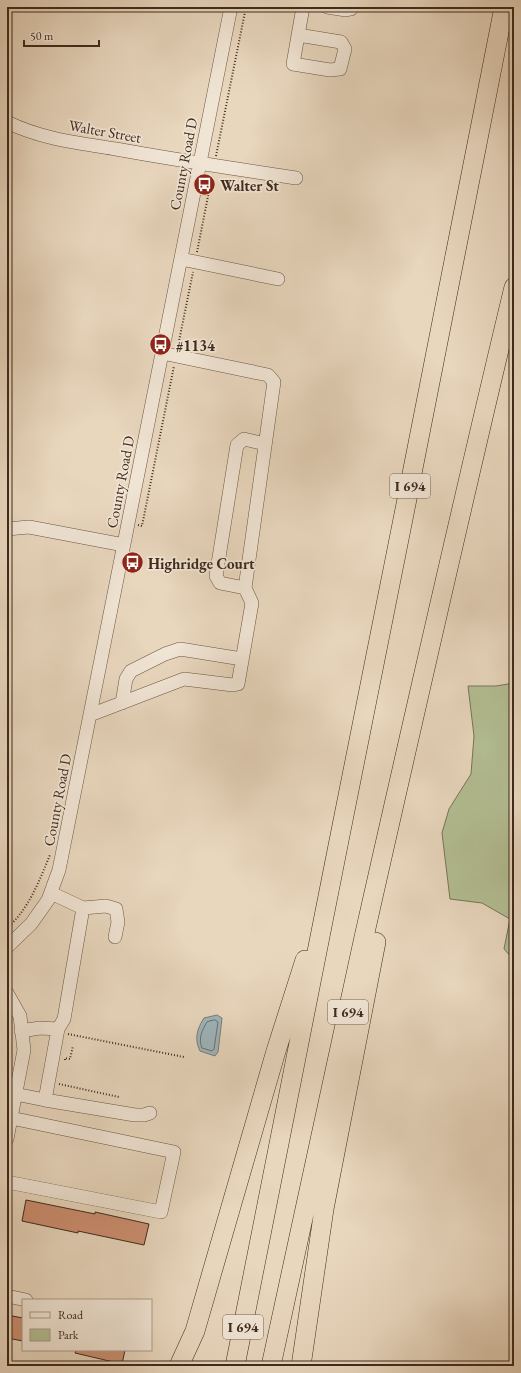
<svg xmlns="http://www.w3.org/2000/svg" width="521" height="1373" font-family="'EB Garamond',serif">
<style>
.green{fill:#b3be93;stroke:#797458}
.water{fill:#9db6bd;stroke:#777e7d}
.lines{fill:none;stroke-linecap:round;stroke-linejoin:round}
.shore{stroke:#6e706c;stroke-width:1}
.building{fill:#cc8f71;stroke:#3f2a1c}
.minor-casing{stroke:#695544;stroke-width:14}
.highway-casing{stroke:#3f2a1c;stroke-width:20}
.path{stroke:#3f2a1c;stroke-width:2;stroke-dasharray:1 2;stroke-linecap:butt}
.minor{stroke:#f0e4d4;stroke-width:13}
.highway{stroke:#e8d6bd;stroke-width:19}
.labels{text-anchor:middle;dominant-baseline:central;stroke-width:3.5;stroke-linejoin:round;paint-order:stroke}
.shield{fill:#f0e4d4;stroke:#746253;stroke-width:1}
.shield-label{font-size:14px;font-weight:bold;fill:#3f2a1c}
.street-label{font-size:15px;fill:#3f2a1c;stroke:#f0e4d4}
.poi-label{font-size:15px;font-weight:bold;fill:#3f2a1c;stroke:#f0e4d4;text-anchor:start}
</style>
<rect width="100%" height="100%" fill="#e8d6bd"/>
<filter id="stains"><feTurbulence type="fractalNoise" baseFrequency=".005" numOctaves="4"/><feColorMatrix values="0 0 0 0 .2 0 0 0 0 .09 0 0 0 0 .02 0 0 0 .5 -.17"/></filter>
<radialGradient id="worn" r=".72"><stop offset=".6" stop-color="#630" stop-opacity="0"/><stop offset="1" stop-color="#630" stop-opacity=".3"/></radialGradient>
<path class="green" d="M 514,683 L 514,960 L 504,949 L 510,919 L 482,903 L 450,899 L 442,833 L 449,809 L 471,774 L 474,736 L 468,686 L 496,686 Z"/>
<path class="water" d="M 217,1015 L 222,1018 L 218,1052 L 215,1056 L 200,1051 C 194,1039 197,1029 204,1018 Z"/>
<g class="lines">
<path class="shore" d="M 215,1020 L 218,1022 L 214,1049 L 212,1051 L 202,1048 C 198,1039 202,1030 207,1022 Z"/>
</g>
<path class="building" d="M 26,1200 L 95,1214 L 95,1212 L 149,1224 L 144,1245 L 78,1231 L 78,1233 L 22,1221 Z
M 7,1315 L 23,1318 L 23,1341 L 7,1338 Z
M 76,1350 L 125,1350 L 122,1364 L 75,1353 Z"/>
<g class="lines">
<defs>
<path id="minor" d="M 327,7 L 346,10 L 351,9 L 352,7
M 298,35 L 341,42 L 345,49 L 340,69 L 330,70 L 293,64 L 303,7
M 7,122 C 41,139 79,143 116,149 C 176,160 236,169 296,178
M 181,259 L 278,279
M 162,353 L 268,375 L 274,382 L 245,588 L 220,583 L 216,576 L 237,445 L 244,439 L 265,444
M 7,529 L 29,527 L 124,545
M 122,703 L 126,679 L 131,671 L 165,654 L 180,649 L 242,659
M 90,715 L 184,679 L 233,685 L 238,684 L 252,603 L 245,588
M 51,893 L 83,908 L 106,906 L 116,909 L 118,922 L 115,937
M 7,947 L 31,924 L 48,900 L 59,870 L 231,7
M 7,993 L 20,1016 L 24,1050 L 7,1139
M 21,1031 L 40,1028 L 58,1029 L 64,1019 L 83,908
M 15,1094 L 45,1100 L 58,1029
M 45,1100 L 135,1115 L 144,1115 L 150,1113
M 7,1182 L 161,1212 L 174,1152 L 11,1118
M 7,1296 L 26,1300"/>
<path id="highway" d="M 179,1366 L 195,1331 L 276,1051 L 305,960
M 235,1366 C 291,1077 350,788 407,499 C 440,335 471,171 504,7
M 271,1366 C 301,1223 332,1080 364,937 C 413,720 462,503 514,287
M 301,1366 L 324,1209 L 376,942"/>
</defs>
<use href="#minor" class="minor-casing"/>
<use href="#highway" class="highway-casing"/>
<path class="path" d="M 216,156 L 246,7
M 197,252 L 212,176
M 178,346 L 193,272
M 138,525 L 142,526 L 174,366
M 7,928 C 29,909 39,881 50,855
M 68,1034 L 184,1057
M 65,1060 L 65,1058 L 70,1059 L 73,1046
M 59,1084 L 119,1097"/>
<use href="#minor" class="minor"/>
<use href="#highway" class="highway"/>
</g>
<defs>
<symbol id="bus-disc" viewBox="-11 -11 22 22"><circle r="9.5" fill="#8f2418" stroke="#f0e4d4"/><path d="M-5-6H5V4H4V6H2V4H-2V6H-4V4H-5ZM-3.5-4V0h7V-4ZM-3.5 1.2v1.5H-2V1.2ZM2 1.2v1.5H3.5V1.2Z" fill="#fff"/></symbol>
</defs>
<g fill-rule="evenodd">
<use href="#bus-disc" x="192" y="172" width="25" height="25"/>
<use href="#bus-disc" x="148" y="332" width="25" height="25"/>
<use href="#bus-disc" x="120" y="550" width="25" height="25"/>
</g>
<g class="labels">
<g class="shield">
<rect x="390" y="474" width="40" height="24" rx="3"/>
<rect x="328" y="1000" width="40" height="24" rx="3"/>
<rect x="223" y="1315" width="40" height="24" rx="3"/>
</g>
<g class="shield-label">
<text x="410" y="486">I 694</text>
<text x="348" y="1012">I 694</text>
<text x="243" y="1327">I 694</text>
</g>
<g class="street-label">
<text transform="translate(105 131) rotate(10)">Walter Street</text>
<text transform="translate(183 164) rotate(-79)">County Road D</text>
<text transform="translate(120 482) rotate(-79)">County Road D</text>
<text transform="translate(57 800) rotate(-79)">County Road D</text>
</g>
<g class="poi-label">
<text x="220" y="185">Walter St</text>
<text x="176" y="345">#1134</text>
<text x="148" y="563">Highridge Court</text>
</g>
</g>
<rect width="521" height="1373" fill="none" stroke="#e8d6bd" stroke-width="24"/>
<rect x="8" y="8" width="505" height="1357" fill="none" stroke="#3f2a1c" stroke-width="2"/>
<rect x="12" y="12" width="497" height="1349" fill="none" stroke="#3f2a1c"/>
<rect x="22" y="1299" width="130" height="52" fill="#f0e4d4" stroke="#a99a8a"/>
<rect x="30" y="1312" width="20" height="6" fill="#f0e4d4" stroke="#a99a8a"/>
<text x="58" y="1319" font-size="12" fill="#3f2a1c">Road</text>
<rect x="30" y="1329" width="20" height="12" fill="#b3be93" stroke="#a99a8a"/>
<text x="58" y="1339" font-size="12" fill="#3f2a1c">Park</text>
<path d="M24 40v6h75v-6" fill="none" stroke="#3f2a1c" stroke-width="2"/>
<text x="30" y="40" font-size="12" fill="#3f2a1c" stroke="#f0e4d4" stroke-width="3" paint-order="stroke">50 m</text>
<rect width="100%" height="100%" filter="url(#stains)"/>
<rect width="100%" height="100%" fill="url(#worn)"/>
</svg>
